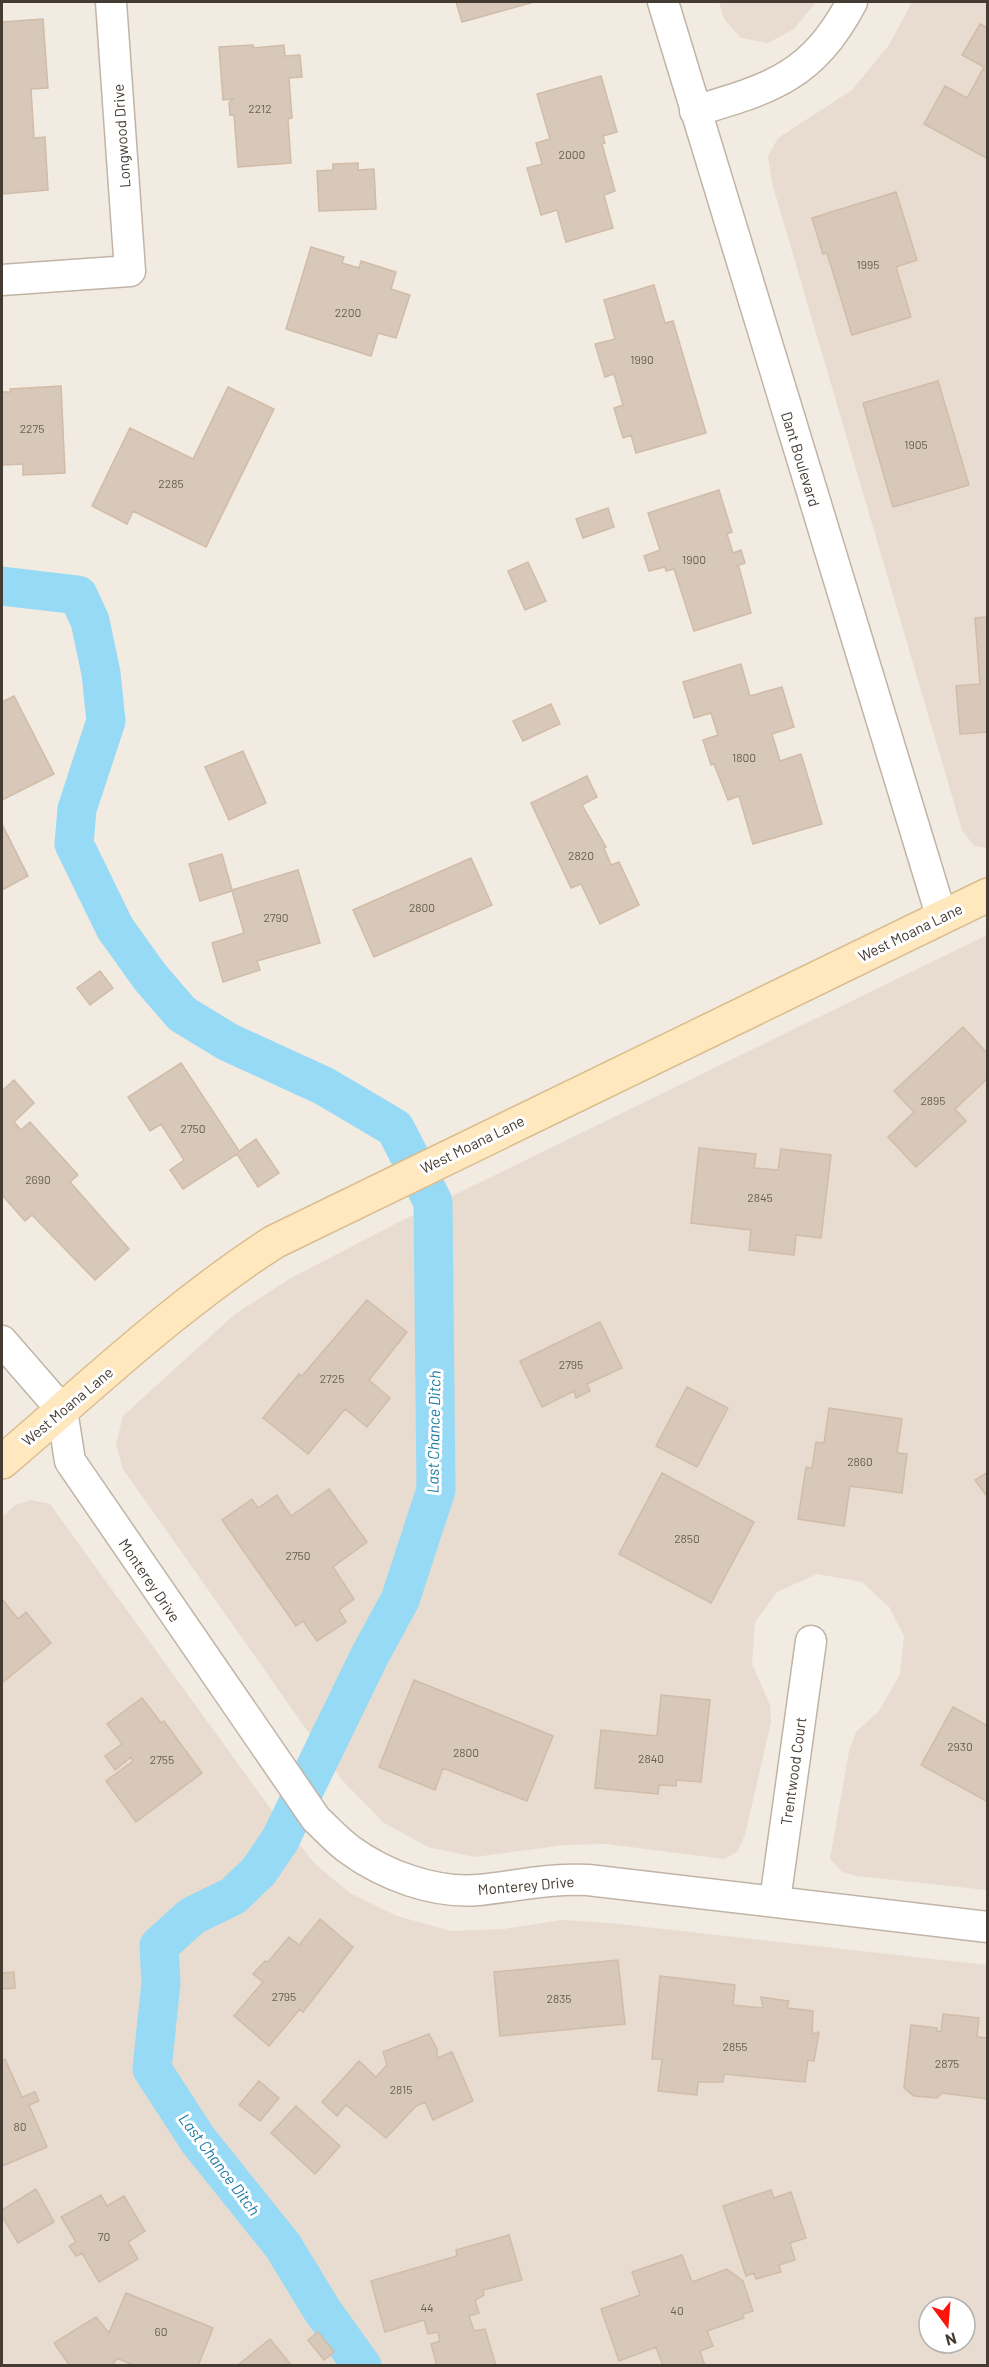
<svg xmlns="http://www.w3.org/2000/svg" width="989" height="2367" font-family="Barlow,sans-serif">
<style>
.residential{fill:#e7dccf;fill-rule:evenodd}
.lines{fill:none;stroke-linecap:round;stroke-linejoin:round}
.canal{stroke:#97daf6;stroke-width:39}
.building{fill:#d8c8b9;stroke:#d0bca8;stroke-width:1.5}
.street-casing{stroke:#c1b4a6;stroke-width:33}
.secondary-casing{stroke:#d9bd8e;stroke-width:36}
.street{stroke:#fff;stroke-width:30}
.secondary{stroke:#ffe8be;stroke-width:33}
.labels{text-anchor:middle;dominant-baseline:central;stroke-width:6;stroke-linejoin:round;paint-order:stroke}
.number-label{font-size:12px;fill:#695e54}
.street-label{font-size:15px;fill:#443b32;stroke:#fff}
.water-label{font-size:16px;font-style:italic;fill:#217ea6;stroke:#fff}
</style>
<rect width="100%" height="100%" fill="#f2ebe1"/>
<path class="residential" d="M 719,2 L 816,2 L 794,29 L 768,43 L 741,38 L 724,19 Z
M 912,2 L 987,2 L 987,848 L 974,846 L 962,830 L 772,183 L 768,156 L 778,138 L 852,90 L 889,45 Z
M 987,935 L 987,1890 L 857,1876 L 842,1872 L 830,1859 L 849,1751 L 856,1732 L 879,1711 L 900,1674 L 904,1636 L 889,1607 L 862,1582 L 817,1574 L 777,1592 L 755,1622 L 752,1664 L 770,1705 L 771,1722 L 745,1835 L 737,1852 L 724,1859 L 607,1844 L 565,1845 L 475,1857 L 428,1847 L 384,1823 L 342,1780 L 123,1469 L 116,1444 L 123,1416 L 235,1314 L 291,1278 L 397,1223 Z
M 31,1500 L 50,1504 L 267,1804 L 315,1864 L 350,1893 L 397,1916 L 451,1931 L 503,1929 L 562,1920 L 610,1923 L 987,1965 L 987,2365 L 2,2366 L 2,1517 L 15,1505 ZM 929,2307 L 965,2307 L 965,2343 L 929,2343 Z"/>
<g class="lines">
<path class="canal" d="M 2,586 L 78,595 L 90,621 L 101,673 L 106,721 L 77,809 L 74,844 L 115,928 L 150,977 L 182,1014 L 228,1042 L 324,1086 L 395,1128 L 433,1202 L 436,1490 L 400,1600 L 370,1655 L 280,1840 L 259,1871 L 233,1896 L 192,1916 L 159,1946 L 161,1983 L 152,2069 L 198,2140 L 283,2246 L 322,2310 L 362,2366"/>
</g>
<path class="building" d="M 456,2 L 534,2 L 462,22 Z
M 43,19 L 48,88 L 31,89 L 34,138 L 45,137 L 48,190 L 2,194 L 2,22 Z
M 980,24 L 988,28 L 988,159 L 924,124 L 945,86 L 967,98 L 984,67 L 962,55 Z
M 253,45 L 254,48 L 284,45 L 285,56 L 300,55 L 302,77 L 289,78 L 292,118 L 288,119 L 291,163 L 238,167 L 234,115 L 230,115 L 229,102 L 233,99 L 223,100 L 219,47 Z
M 601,76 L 617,132 L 603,136 L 605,143 L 602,144 L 615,191 L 604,195 L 613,228 L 566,242 L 557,210 L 541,215 L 527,168 L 542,164 L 536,143 L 550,139 L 537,94 Z
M 358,163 L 358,170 L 374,169 L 376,209 L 319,211 L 317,171 L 333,170 L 333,164 Z
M 896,192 L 917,260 L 896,267 L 911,317 L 852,335 L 827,253 L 823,254 L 812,218 Z
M 311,247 L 344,257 L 342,263 L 359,268 L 361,261 L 396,272 L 391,289 L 410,295 L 396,338 L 378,333 L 371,356 L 286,329 Z
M 654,285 L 665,323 L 673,321 L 706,433 L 636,453 L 631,435 L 623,438 L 614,408 L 623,405 L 614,374 L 605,377 L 595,344 L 615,339 L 604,300 Z
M 938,381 L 969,485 L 893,507 L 863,403 Z
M 61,386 L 65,473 L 23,475 L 23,464 L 2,465 L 2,392 L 11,392 L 10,389 Z
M 228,387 L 274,409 L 206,547 L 133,511 L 127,524 L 92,506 L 130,428 L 193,459 Z
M 719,490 L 732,532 L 727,534 L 733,553 L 741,550 L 745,563 L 736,566 L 739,567 L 751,613 L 694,631 L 674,569 L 666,571 L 665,567 L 649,571 L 644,556 L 660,550 L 648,513 Z
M 608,508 L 614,527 L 583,538 L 576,519 Z
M 528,562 L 546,601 L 525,610 L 508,571 Z
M 988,617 L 988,732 L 960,734 L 956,686 L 980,684 L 975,618 Z
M 741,664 L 750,696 L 782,687 L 794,727 L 772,734 L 780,761 L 801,754 L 822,824 L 753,844 L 739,796 L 728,800 L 714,764 L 711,765 L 703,740 L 718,735 L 711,713 L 694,718 L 683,682 Z
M 14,696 L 54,774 L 2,800 L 2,702 Z
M 551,704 L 560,724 L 523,741 L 513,721 Z
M 243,751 L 266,803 L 229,820 L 205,767 Z
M 587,776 L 597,797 L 582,805 L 606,847 L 604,848 L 611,865 L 619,862 L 639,905 L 600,924 L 581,884 L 571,888 L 531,803 Z
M 2,824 L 28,876 L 2,890 Z
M 222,854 L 232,890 L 298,870 L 320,943 L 257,961 L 260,970 L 223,982 L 212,943 L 244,933 L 232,891 L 200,901 L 189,864 Z
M 471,858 L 492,905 L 374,957 L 353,910 Z
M 100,971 L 113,988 L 90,1005 L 77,988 Z
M 963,1027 L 988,1054 L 988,1078 L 955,1109 L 966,1121 L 916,1167 L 888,1137 L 914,1112 L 894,1091 Z
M 181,1063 L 239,1151 L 256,1139 L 279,1173 L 258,1187 L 237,1154 L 183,1189 L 170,1170 L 184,1160 L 161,1124 L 150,1131 L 128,1097 Z
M 14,1080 L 34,1103 L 14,1122 L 21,1130 L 30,1122 L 78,1175 L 70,1182 L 129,1249 L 95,1280 L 32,1215 L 25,1221 L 2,1195 L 2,1091 Z
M 699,1148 L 756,1154 L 754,1168 L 778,1170 L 781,1149 L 831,1155 L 821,1238 L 796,1235 L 794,1255 L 749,1250 L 751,1230 L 691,1223 Z
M 367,1300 L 407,1332 L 369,1380 L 390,1398 L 367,1427 L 345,1409 L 308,1454 L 263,1418 L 299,1374 L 302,1376 Z
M 600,1322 L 622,1368 L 587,1384 L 590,1391 L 576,1398 L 574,1391 L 542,1407 L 520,1361 Z
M 687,1387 L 728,1408 L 697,1467 L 656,1446 Z
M 829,1408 L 902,1419 L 897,1453 L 907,1454 L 902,1493 L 850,1486 L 844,1526 L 798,1519 L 806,1467 L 812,1468 L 816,1442 L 824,1443 Z
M 988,1472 L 988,1498 L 975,1480 Z
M 662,1473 L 754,1522 L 711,1603 L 619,1554 Z
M 329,1489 L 367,1542 L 333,1567 L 354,1599 L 339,1610 L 346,1622 L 317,1641 L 303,1621 L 296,1626 L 222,1520 L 252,1499 L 258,1508 L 277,1495 L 291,1516 Z
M 2,1599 L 18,1619 L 26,1612 L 51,1643 L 2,1683 Z
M 414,1680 L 553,1736 L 527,1801 L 443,1768 L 435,1790 L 379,1767 Z
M 661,1695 L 710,1700 L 701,1782 L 676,1780 L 676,1786 L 659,1785 L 658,1794 L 595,1788 L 601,1730 L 657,1736 Z
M 142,1698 L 161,1723 L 164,1721 L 202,1773 L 136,1822 L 106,1781 L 133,1761 L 131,1757 L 115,1770 L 105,1756 L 122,1744 L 107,1724 Z
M 953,1707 L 988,1726 L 988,1802 L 921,1765 Z
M 320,1919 L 353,1947 L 303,2012 L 300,2009 L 269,2046 L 234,2016 L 263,1982 L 253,1974 L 265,1961 L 268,1962 L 289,1937 L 299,1945 Z
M 618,1960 L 625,2024 L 500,2036 L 494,1972 Z
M 14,1972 L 15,1988 L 2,1989 L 2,1973 Z
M 660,1976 L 735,1985 L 733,2005 L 763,2008 L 761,1997 L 789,2001 L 787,2008 L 813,2011 L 812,2034 L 819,2032 L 814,2061 L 808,2060 L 805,2082 L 724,2074 L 723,2082 L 698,2082 L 697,2095 L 658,2091 L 662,2059 L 652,2059 Z
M 943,2014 L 979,2018 L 977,2037 L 988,2038 L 988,2099 L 942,2093 L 937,2098 L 914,2096 L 904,2088 L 911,2025 L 937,2028 L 937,2031 L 941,2032 Z
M 429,2034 L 437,2049 L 437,2058 L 452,2052 L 473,2101 L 433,2120 L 425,2102 L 416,2106 L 386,2138 L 346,2105 L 337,2116 L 322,2102 L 359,2061 L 376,2077 L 387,2065 L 383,2052 Z
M 5,2059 L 22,2097 L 35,2092 L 39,2101 L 29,2105 L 47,2147 L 2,2166 L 2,2061 Z
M 259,2081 L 279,2098 L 260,2121 L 239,2105 Z
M 296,2106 L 340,2146 L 315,2174 L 271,2133 Z
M 36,2189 L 54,2222 L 18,2243 L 2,2216 L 2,2210 Z
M 771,2190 L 774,2198 L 791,2192 L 806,2238 L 790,2243 L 795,2260 L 779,2265 L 781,2272 L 756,2279 L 754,2273 L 746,2276 L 723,2206 Z
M 101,2195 L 107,2206 L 124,2196 L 145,2231 L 128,2242 L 138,2259 L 99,2282 L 82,2253 L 76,2256 L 69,2246 L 76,2242 L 61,2217 Z
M 509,2235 L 522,2280 L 483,2290 L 484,2295 L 475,2300 L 479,2313 L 469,2316 L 474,2331 L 485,2329 L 496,2366 L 437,2366 L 431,2344 L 440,2341 L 438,2332 L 428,2334 L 424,2320 L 385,2332 L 371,2281 L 457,2256 L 456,2250 Z
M 682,2255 L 692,2282 L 727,2269 L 743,2281 L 753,2311 L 743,2314 L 744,2318 L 707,2331 L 713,2346 L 700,2351 L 705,2366 L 663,2366 L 656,2347 L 619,2361 L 601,2309 L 640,2295 L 632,2272 Z
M 126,2293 L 213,2328 L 198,2366 L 135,2366 L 117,2358 L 112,2366 L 70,2366 L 54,2343 L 96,2317 L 109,2333 Z
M 318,2332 L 334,2352 L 324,2360 L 308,2340 Z
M 270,2339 L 292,2366 L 237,2366 Z"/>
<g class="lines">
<defs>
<path id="street" d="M 663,2 L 941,915
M 695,111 C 772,88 812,77 852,2
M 2,280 L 130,271 L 111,2
M 2,1341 L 62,1410 L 70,1461 L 316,1819 C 327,1829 337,1841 350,1850 C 384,1875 435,1894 479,1890 C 516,1886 551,1878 588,1880 L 988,1927
M 775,1901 L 811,1641"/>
<path id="secondary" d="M 2,1462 C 90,1387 176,1305 274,1242 L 988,895"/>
</defs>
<use href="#street" class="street-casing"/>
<use href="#secondary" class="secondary-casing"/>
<use href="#street" class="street"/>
<use href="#secondary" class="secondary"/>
</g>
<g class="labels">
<g class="number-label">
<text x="260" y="108">2212</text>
<text x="572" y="154">2000</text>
<text x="868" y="264">1995</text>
<text x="348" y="312">2200</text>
<text x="642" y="359">1990</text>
<text x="32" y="428">2275</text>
<text x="916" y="444">1905</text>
<text x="171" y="483">2285</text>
<text x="694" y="559">1900</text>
<text x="744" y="757">1800</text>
<text x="581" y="855">2820</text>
<text x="422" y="907">2800</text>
<text x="276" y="917">2790</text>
<text x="933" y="1100">2895</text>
<text x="193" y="1128">2750</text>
<text x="38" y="1179">2690</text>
<text x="760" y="1197">2845</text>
<text x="571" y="1364">2795</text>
<text x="332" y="1378">2725</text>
<text x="860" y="1461">2860</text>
<text x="687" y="1538">2850</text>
<text x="298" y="1555">2750</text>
<text x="960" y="1746">2930</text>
<text x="466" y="1752">2800</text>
<text x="651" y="1758">2840</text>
<text x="162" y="1759">2755</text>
<text x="284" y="1996">2795</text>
<text x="559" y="1998">2835</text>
<text x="735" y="2046">2855</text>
<text x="947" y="2063">2875</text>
<text x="401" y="2089">2815</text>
<text x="20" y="2126">80</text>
<text x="104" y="2236">70</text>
<text x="427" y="2307">44</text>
<text x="677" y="2310">40</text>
<text x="161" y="2331">60</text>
</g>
<g class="street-label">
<text transform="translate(121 136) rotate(-94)">Longwood Drive</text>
<text transform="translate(801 459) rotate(73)">Dant Boulevard</text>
<text transform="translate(910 932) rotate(-26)">West Moana Lane</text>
<text transform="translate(472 1144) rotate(-26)">West Moana Lane</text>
<text transform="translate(67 1406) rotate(-40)">West Moana Lane</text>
<text transform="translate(150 1580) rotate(56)">Monterey Drive</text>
<text transform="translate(793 1771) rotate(-82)">Trentwood Court</text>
<text transform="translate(526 1885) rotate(-5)">Monterey Drive</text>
</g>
<g class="water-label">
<text transform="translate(433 1432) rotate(-89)">Last Chance Ditch</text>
<text transform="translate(220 2164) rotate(53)">Last Chance Ditch</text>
</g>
</g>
<rect width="989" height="2367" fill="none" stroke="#443b32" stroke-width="6"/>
<g transform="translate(947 2325) rotate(164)"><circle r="28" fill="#ffffff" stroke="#b4b1ad" stroke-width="1.5"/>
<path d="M0-4.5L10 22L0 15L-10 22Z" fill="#ff130b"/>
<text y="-9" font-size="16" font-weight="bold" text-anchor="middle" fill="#443b32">N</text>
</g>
</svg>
